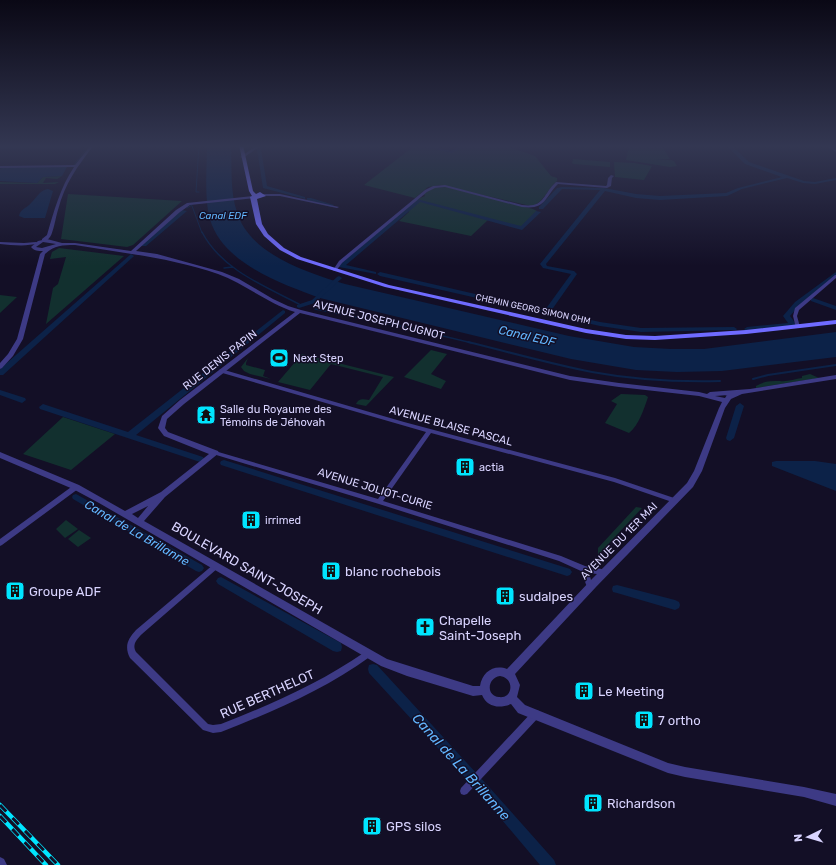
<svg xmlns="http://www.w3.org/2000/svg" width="836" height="865" font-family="Rubik,sans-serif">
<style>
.green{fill:#12302f}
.water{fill:#0c2248}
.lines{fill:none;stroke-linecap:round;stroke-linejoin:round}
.stream-far2{stroke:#0c2248;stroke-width:1}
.stream-far1{stroke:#0c2248;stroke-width:1.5}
.stream{stroke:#0c2248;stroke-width:2}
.canal{fill:#0c2248;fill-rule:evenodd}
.minor{fill:#3d3a85;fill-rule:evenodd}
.tertiary{fill:#3d3a85;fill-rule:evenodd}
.secondary{fill:#6f6bff;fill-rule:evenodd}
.rail-casing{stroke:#00e5ff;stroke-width:4.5}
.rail{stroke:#130f26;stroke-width:3;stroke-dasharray:9;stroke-linecap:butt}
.labels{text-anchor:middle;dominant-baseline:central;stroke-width:3;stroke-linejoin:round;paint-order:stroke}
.far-street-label{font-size:9px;fill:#d9d4ff;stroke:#130f26}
.far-water-label{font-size:10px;font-style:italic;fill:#62b6ff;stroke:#130f26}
.street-label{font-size:11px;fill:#d9d4ff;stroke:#130f26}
.poi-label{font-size:11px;fill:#d9d4ff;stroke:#130f26;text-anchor:start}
.water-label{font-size:12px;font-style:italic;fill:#62b6ff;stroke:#130f26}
.near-street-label{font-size:13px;fill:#d9d4ff;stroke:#130f26}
.near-poi-label{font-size:13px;fill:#d9d4ff;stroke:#130f26;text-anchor:start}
.near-water-label{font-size:14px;font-style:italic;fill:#62b6ff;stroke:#130f26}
</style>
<rect width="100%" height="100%" fill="#130f26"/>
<path class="green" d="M 464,145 L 498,145 L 515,149 L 535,156 L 551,176 L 557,178 L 557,181 C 548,188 543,204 531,206 L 440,185 L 428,187 L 415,198 L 364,185 L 414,146 L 452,152 Z
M 631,145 L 661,145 L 670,159 L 653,159 L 671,160 L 674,161 L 677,166 L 670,167 L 626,160 L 629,147 Z
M 573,159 L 610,162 L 610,167 L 574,164 L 572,163 Z
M 614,162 L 634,163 L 652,166 L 644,180 L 615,177 Z
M 62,176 L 57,179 L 46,178 L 43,183 L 59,182 L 55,184 L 0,184 L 0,182 L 37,183 L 43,177 Z
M 446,187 L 533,209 L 537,211 L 521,227 L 489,219 L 471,236 L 399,221 L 409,212 L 408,208 C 414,203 418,198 425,196 L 424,194 L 433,188 Z
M 68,194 L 182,201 L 133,245 L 127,247 L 61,239 Z
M 59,248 L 124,256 L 46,324 L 53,288 L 58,284 L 66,257 L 50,259 L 52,252 Z
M 0,295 L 17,297 L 0,313 Z
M 431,350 L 447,354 L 431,374 L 446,381 L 441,389 L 404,377 Z
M 302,354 L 394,377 L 366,406 L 356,404 C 359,398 363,399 369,400 L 383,377 L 331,364 L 310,390 L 278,382 Z
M 248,358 L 246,363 L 246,365 L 265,370 L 263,376 L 271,379 L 250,374 L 244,371 L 241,367 Z
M 810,374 L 819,378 L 756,388 L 756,386 C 764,381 771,381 780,381 C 787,382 795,379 802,378 L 802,376 Z
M 621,394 L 645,395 L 648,397 C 644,409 639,425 629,433 L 605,423 L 617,404 L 611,401 Z
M 63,417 L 115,434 L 71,470 L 23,454 Z
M 636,507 L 642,508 L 598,555 L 598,548 Z
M 66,520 L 78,529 L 65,538 L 56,529 Z
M 79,530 L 91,538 L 78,547 L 68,539 Z"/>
<path class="water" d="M 0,145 L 76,145 L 81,147 L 79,149 L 0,149 Z
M 207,145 L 231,145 C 232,167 230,192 237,212 C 249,254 308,273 345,284 L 569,336 L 634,347 L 671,349 L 704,349 L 836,332 L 836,357 L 722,371 L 677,372 L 636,370 L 571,359 L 320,298 C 282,284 222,263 210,219 C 204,199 207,166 207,145 Z
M 2,167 L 67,167 L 62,176 L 43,177 L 37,183 L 0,181 L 0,169 Z
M 48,189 L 53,191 L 45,218 L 24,218 L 19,216 C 20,209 27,208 31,203 C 37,197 40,190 48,189 Z
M 776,461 L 815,461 L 836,464 L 836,491 L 772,466 L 772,462 Z"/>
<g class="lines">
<path class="stream-far2" d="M 199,145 L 196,192 L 199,192
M 74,165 L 85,151
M 192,206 L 202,233
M 187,208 L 192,205"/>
<path class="stream-far1" d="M 202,232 C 221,269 264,286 299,304
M 224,268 L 233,267
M 315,309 L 410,328 L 472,343"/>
<path class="stream" d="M 468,342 C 509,352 551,364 592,372 C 635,380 677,382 720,381
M 753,379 L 768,375 L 836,365"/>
<path class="canal" d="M 261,145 L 266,145 L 261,149 L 267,186 L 305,197 L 305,199 L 263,188 L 257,149 Z
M 417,145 L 427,145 L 451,151 L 460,145 L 466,145 L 452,153 Z
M 726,145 L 731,145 L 749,162 L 804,181 L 815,182 L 836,178 L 836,180 L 815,184 L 803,183 L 787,178 L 742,189 L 727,196 L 660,200 L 636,198 L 605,191 L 546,264 L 547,266 L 574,271 L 577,274 L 551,311 L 600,322 L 641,328 L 734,327 L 737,329 L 736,330 L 641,332 L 600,326 L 380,276 L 377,274 L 380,272 L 545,310 L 571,274 L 543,268 L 540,264 L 600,190 L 562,189 L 543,209 L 539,209 L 539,207 L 557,188 L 562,187 L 604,188 L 636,194 L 660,196 L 726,193 L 738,188 L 782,177 L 745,164 Z
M 307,198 L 311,198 L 334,205 L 331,207 L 307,200 Z
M 417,199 L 521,226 L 536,211 L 541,212 L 522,230 L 420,202 L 346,265 L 376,272 L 376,274 L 339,267 L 339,265 Z
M 182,210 L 187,211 L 146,246 L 142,246 L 142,244 Z
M 131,254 L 134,256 L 133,257 L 3,375 L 0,375 L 0,369 Z
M 836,272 L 836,277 C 820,290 803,300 790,316 L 796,324 L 795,325 L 747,331 L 744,329 L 747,327 L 788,323 L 783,316 L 795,302 Z
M 339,276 L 342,278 L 341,279 L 315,303 L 299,308 L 297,307 L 297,305 L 312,300 L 337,277 Z
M 813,298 L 836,306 L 836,310 L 811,301 L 811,299 Z
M 283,310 L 285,311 L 285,313 L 136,435 L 203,457 L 204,459 L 203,461 L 200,462 L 40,409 L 39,407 L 43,404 L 46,405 L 128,432 Z
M 0,390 L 25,398 L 26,400 L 22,403 L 0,395 Z
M 740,403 L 744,406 L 734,438 L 730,441 L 727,440 L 726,438 L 736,406 Z
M 224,460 L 567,568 L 570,569 L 572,572 L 570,575 L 567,576 L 221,465 L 220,463 L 221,461 Z
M 76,494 L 202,565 L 204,568 L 202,571 L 199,572 L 196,571 L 73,499 L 72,497 L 73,495 Z
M 221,577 L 341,643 L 342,647 L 341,651 L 337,652 L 333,651 L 218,584 L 216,581 L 218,578 Z
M 617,585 L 675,600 L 679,602 L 680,605 L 679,608 L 675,610 L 617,593 L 613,592 L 612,589 L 613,586 Z
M 373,664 L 377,665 L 489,787 L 554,860 L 556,865 L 540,865 L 481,795 L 369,673 L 368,669 L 369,665 Z"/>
<path class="minor" d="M 91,145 L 94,145 C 77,167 65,183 58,210 C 56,216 53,234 50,237 C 48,240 45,241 42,241 L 42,239 L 47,235 C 54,211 60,188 74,167 L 0,168 L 0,166 L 75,165 Z
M 258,145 L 262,145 L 243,158 L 240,157 Z
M 826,145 L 830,145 L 836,150 L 836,152 Z
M 611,175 L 614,176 L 612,178 L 611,186 L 607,188 L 558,184 C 544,198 546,210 522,207 L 445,187 L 435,188 L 427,192 L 342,263 L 336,271 L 334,271 L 333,270 L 339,261 L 425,190 L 433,186 L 445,185 L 522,205 C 545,208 542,195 556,182 L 606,186 L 607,185 L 608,178 Z
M 263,194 L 280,194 L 339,207 L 337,208 L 280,196 L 264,196 L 262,195 Z
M 0,242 L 24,243 L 36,242 L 38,243 C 27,247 12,245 0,244 Z
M 835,275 L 836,275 L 836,278 L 799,310 L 797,316 L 800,327 L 798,328 L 796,328 L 793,316 L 795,308 Z
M 221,369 L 404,422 L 615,478 L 677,499 L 678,501 L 677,503 L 675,503 L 614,482 L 431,433 L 383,501 L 561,556 L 585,566 L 607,570 L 608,572 L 607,574 L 605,575 L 589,573 L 593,587 L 592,589 L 590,590 L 588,589 L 587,587 L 581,571 L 559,561 L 379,504 L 213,454 L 212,453 L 213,452 L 215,451 L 378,499 L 426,432 L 219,372 L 219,370 Z
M 74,485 L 78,485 L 79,487 L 78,489 L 2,545 L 0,546 L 0,539 Z
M 216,563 L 218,564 L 219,566 L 218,568 L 142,634 C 136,640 132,645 136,652 L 208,724 L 213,725 L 221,724 C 272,704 320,683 365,652 L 368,650 L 371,652 L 372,654 L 371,656 C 324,690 274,711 221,732 L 213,733 L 203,730 L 130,658 C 124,646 128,639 136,630 L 214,564 Z
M 536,710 L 539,711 L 540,714 L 539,717 L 467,794 L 464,795 L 461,794 L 460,791 L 461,788 L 533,711 Z"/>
<path class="tertiary" d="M 253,196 L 255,196 L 255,198 L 190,205 L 180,212 L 136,251 L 157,254 L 222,272 L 239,279 L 273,299 L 288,306 L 301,310 L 570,376 L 619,383 L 699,392 L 707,394 L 710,392 L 750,389 L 836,375 L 836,379 L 742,394 L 731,399 L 725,408 L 702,471 L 693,487 L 596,587 L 515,674 L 520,685 L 517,697 L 525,705 L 668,763 L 685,767 L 804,787 L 836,794 L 836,806 L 804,797 L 685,777 L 668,773 L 518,713 L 511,704 C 499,709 487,707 482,695 L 473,696 L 407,676 L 381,666 L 99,503 L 73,489 L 0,458 L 0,452 L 79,485 L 125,511 L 161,492 L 209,454 L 164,436 L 158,428 L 162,416 L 180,400 L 295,312 C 267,303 245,284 218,274 C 172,258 123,253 75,245 C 62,245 55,245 45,254 L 23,339 L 13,356 L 2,368 L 0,369 L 0,363 L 8,354 L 17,339 L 40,254 L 43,251 C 38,251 34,251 31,247 L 38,241 L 47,239 L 62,243 L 75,243 L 131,251 L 176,210 L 187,203 ZM 43,242 L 56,244 L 42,248 L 36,247 ZM 300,313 L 570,380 L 619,387 L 699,396 L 722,402 L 719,408 L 694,471 L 687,483 L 590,581 L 507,669 C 494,664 482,672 480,686 L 473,686 L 387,659 L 144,521 L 165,497 L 219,453 L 218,451 L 168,432 L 165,428 L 167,419 L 184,404 ZM 727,395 L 725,398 L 715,396 L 728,395 ZM 148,506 L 138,518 L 132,514 ZM 500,676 C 515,678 513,699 499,697 C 486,696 487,678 500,676 Z
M 0,857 L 4,859 L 7,865 L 0,865 Z"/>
<path class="secondary" d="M 239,145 L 243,145 L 253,191 L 256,194 L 260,192 L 266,196 L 257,199 L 262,224 L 268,234 L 284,248 L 301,257 L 389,285 L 586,329 L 626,335 L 655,336 L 746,330 L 836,320 L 836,324 L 746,334 L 655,340 L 626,339 L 586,333 L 385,287 L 297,259 L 280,250 L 264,236 L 256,224 L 250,197 L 252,196 L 249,191 Z"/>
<defs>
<path id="rail" d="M 0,805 L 58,865
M 0,816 L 46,865"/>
</defs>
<use href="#rail" class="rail-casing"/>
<use href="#rail" class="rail"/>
</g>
<linearGradient id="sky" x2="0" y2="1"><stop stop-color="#0a0815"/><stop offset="0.55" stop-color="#333752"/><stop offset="1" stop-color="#333752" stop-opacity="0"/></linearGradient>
<rect width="836" height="266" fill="url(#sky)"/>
<defs>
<symbol id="stadium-square" viewBox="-11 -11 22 22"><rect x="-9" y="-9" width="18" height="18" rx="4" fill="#00e5ff" stroke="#130f26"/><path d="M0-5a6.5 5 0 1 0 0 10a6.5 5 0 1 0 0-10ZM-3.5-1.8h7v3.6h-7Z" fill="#111"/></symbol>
<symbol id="temple-square" viewBox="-11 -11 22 22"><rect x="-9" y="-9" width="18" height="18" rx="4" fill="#00e5ff" stroke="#130f26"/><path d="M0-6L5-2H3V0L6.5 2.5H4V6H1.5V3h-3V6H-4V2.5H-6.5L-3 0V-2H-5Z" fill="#111"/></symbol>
<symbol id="building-square" viewBox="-11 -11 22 22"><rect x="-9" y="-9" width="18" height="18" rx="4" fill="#00e5ff" stroke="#130f26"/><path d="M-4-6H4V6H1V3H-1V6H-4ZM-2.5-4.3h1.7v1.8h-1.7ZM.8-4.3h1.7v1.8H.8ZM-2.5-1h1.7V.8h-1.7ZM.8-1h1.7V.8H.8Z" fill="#111"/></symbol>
<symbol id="church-square" viewBox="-11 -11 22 22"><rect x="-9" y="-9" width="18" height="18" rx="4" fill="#00e5ff" stroke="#130f26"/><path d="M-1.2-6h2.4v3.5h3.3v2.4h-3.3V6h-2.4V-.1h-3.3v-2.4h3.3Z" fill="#111"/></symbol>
</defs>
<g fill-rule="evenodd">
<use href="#stadium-square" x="268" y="347" width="22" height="22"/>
<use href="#temple-square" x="195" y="404" width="22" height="22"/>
<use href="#building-square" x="454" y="456" width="22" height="22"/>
<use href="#building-square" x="240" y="509" width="22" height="22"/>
<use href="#building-square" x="320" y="560" width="22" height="22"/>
<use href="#building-square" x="4" y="580" width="22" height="22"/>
<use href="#building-square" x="494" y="585" width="22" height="22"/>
<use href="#church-square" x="414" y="616" width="22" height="22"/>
<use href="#building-square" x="573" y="680" width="22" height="22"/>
<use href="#building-square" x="633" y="709" width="22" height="22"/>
<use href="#building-square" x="582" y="792" width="22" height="22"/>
<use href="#building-square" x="361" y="815" width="22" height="22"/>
</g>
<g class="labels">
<g class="far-street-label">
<text transform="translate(533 309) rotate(12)">CHEMIN GEORG SIMON OHM</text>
</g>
<g class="far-water-label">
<text x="223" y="216">Canal EDF</text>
</g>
<g class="street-label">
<text transform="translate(379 320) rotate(14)">AVENUE JOSEPH CUGNOT</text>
<text transform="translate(220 360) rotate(-38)">RUE DENIS PAPIN</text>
<text transform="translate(451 426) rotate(15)">AVENUE BLAISE PASCAL</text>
<text transform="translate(375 489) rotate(17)">AVENUE JOLIOT-CURIE</text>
<text transform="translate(619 541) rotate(-45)">AVENUE DU 1ER MAI</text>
</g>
<g class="poi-label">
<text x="293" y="358">Next Step</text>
<text x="220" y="409">Salle du Royaume des<tspan x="220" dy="13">Témoins de Jéhovah</tspan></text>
<text x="479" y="467">actia</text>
<text x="265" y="520">irrimed</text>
</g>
<g class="water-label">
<text transform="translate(527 336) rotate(13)">Canal EDF</text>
<text transform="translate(137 533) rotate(30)">Canal de La Brillanne</text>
</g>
<g class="near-street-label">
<text transform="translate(247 568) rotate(30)">BOULEVARD SAINT-JOSEPH</text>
<text transform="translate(267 694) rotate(-24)">RUE BERTHELOT</text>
</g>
<g class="near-poi-label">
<text x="345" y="571">blanc rochebois</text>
<text x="29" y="591">Groupe ADF</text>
<text x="519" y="596">sudalpes</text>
<text x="439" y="620">Chapelle<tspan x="439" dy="15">Saint-Joseph</tspan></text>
<text x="598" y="691">Le Meeting</text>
<text x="658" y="720">7 ortho</text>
<text x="607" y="803">Richardson</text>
<text x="386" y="826">GPS silos</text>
</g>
<g class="near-water-label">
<text transform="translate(461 767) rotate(48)">Canal de La Brillanne</text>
</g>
</g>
<g transform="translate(808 837) rotate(265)" stroke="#130f26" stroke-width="3" paint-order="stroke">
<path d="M0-3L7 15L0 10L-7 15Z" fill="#d9d4ff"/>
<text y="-6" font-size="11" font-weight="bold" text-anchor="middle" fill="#d9d4ff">N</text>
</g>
</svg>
